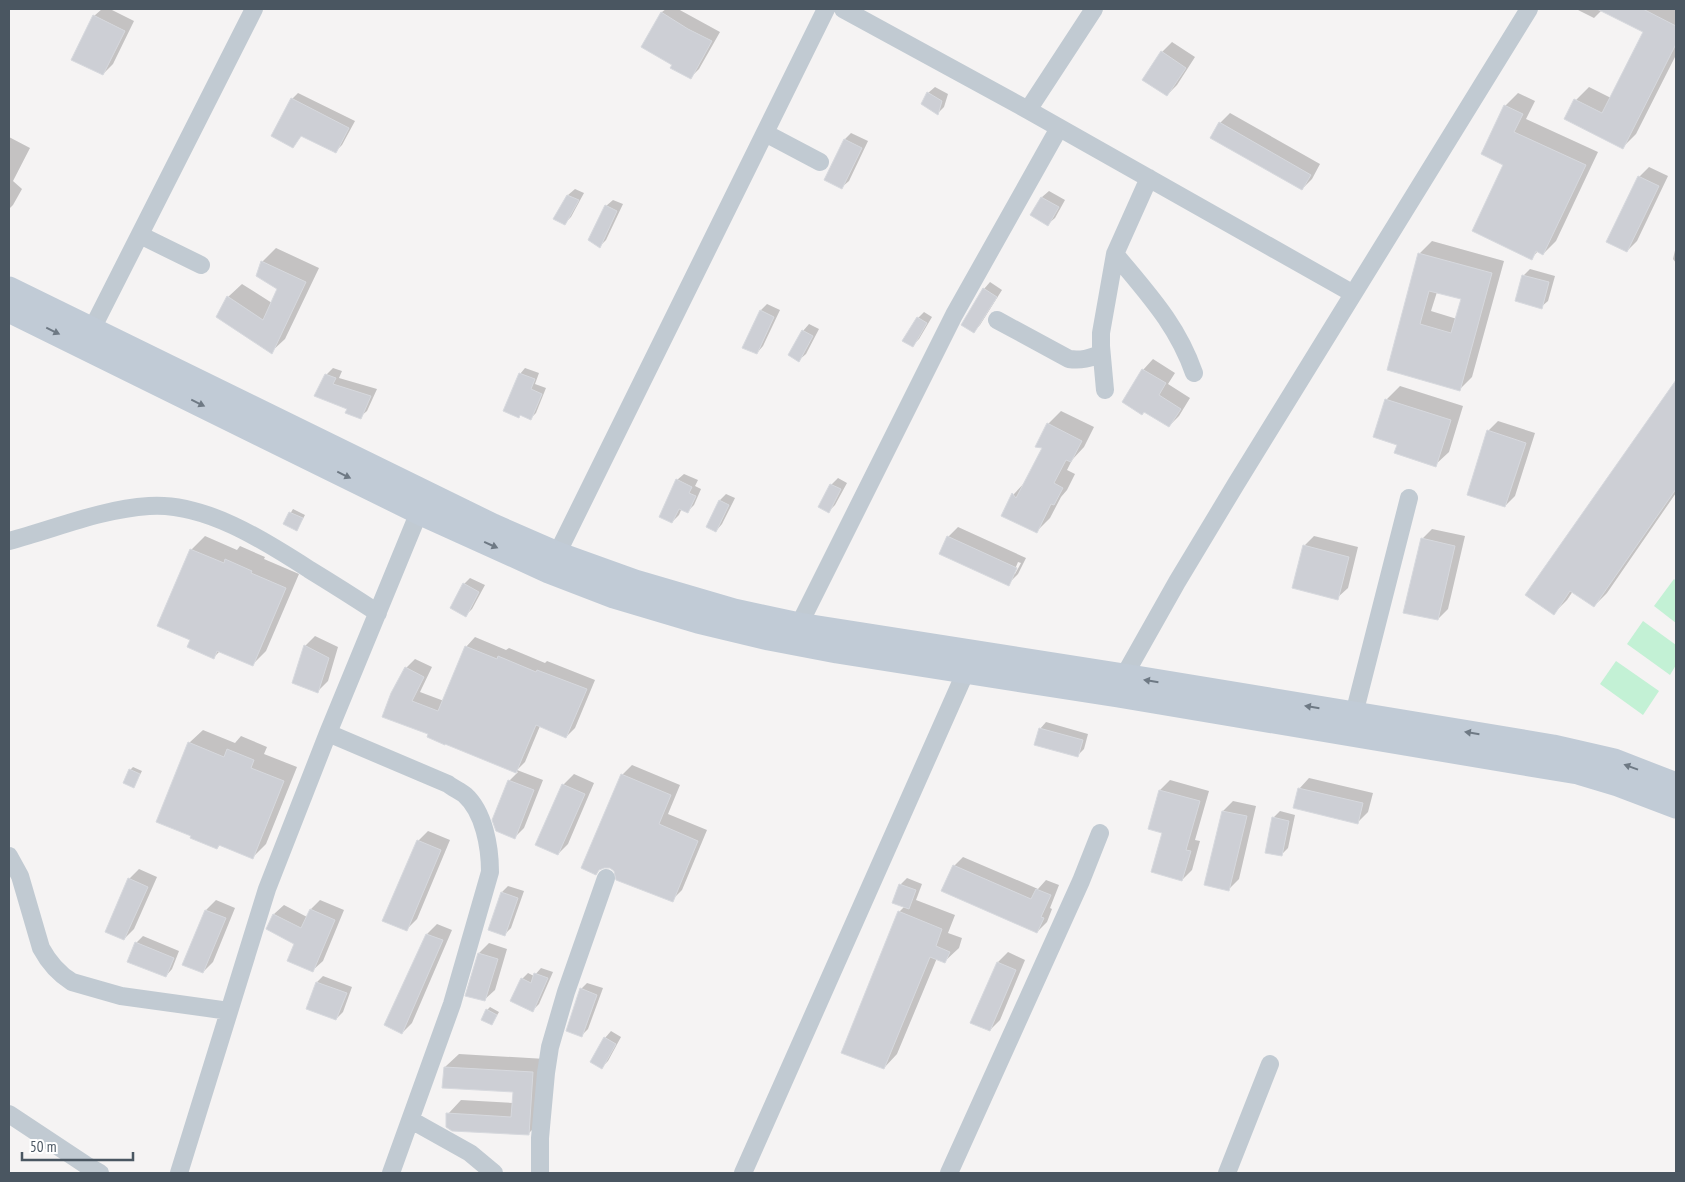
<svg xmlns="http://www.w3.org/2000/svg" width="1685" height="1182" font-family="'PT Sans Narrow',sans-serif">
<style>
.green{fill:#c3f1d5}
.shadow{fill:#0003;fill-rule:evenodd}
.building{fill:#cdcfd5;stroke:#d7d9de;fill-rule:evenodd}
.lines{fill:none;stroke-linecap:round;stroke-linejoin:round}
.street{stroke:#c1cad2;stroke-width:18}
.secondary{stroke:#c1cbd6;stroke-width:25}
.oneway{fill:#6e7984}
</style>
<rect width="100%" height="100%" fill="#f5f3f3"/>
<path class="green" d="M 1674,579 L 1676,581 L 1676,623 L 1654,606 Z
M 1643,621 L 1676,645 L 1676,665 L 1670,675 L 1627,644 Z
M 1616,661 L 1659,691 L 1643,715 L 1600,684 Z"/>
<path class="shadow" d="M 102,9 L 110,9 L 134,21 L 113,64 L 103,74 L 94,16 Z
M 666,9 L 678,9 L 720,32 L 699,69 L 691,77 L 673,64 L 643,47 L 662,12 Z
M 1576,9 L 1676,9 L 1676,55 L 1636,134 L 1623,147 L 1576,100 L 1589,87 L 1611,98 L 1645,32 L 1602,10 L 1594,18 Z
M 1172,42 L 1195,57 L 1177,85 L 1167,95 L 1162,52 Z
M 935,87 L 948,94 L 944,107 L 938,113 L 928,93 Z
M 298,93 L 355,121 L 342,145 L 336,151 L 302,135 L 292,147 L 292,99 Z
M 1518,93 L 1535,101 L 1526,119 L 1598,152 L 1556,241 L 1543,254 L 1538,251 L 1532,258 L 1504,164 L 1505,106 Z
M 1230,113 L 1320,164 L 1312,179 L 1302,189 L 1220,123 Z
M 851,133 L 868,141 L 849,181 L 842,187 L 845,139 Z
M 9,137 L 30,148 L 13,181 L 22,189 L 13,205 L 9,209 Z
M 1649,167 L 1668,176 L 1637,241 L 1627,251 L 1639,177 Z
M 575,189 L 584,193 L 571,217 L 565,223 L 555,219 L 568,195 Z
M 1049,191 L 1065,200 L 1055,218 L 1048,224 L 1032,215 L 1042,197 Z
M 613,200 L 623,204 L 606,240 L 600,246 L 606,206 Z
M 1432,241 L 1504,261 L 1472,377 L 1460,389 L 1388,369 L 1420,253 ZM 1437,292 L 1463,298 L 1457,319 L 1431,311 Z
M 1676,246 L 1676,263 L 1673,259 Z
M 276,248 L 319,268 L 285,339 L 271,352 L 228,297 L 242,284 L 272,303 L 279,289 L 257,275 L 262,262 Z
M 1530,269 L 1555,276 L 1548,301 L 1541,307 L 1523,276 Z
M 990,282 L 1002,290 L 980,325 L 974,331 L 984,289 Z
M 767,304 L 780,310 L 763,346 L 757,353 L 761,310 Z
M 924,312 L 932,317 L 919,339 L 912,346 L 918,318 Z
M 809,324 L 819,329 L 806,354 L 799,360 L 803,331 Z
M 1153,359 L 1175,373 L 1168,384 L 1190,398 L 1179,416 L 1169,426 L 1144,411 L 1123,402 L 1143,370 Z
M 333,368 L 342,371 L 339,378 L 377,389 L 367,411 L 360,417 L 349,408 L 326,375 Z
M 525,368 L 539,373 L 535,384 L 546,388 L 536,413 L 531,418 L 521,414 L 519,417 L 520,374 Z
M 1676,384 L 1676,493 L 1607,593 L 1594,606 L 1573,591 L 1567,600 L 1554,613 L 1671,389 Z
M 1400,386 L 1463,406 L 1449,452 L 1435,465 L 1399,444 L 1386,400 Z
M 1061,411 L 1094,427 L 1084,447 L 1072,460 L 1067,470 L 1075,474 L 1067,490 L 1061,497 L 1050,518 L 1036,532 L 1003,516 L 1014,494 L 1027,480 L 1044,447 L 1048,424 Z
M 1498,421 L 1535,433 L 1515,496 L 1505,506 L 1488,431 Z
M 684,474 L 698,480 L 695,486 L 701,489 L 694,505 L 688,511 L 682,508 L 679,515 L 672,522 L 677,480 Z
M 838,478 L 847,483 L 835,505 L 829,511 L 831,485 Z
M 726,494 L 735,498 L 722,524 L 716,531 L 720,500 Z
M 293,509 L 305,515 L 297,530 L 284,524 Z
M 958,527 L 1026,558 L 1018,574 L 1008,584 L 948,537 ZM 1018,562 L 1021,563 L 1015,574 L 1013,574 Z
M 1432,529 L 1465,536 L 1448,609 L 1438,619 L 1422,539 Z
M 205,536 L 237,550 L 240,546 L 265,557 L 264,559 L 299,574 L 266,651 L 252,665 L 220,651 L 214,657 L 192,639 L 191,550 Z
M 1314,536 L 1358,547 L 1348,588 L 1337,598 L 1304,546 Z
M 470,578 L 485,585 L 472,609 L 466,615 L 464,584 Z
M 315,636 L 338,647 L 328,681 L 318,691 L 305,646 Z
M 475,637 L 506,650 L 509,648 L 545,663 L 547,661 L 595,680 L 575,728 L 566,737 L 540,726 L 525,762 L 517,770 L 543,780 L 524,828 L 514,838 L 509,781 L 518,772 L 446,742 L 430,734 L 383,716 L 406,668 L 415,659 L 432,667 L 420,692 L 444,701 L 466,647 Z
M 1046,722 L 1088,734 L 1084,749 L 1077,756 L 1040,729 Z
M 203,730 L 235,743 L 241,736 L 267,747 L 264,754 L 297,767 L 266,844 L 253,857 L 220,845 L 217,848 L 189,743 Z
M 632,765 L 680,785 L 668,814 L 707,830 L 682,890 L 672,900 L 615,871 L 622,775 Z
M 133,767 L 142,771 L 134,786 L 130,770 Z
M 574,774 L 594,783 L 568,844 L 558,854 L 537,845 L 564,784 Z
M 1309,778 L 1373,793 L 1368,812 L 1358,822 L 1299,789 Z
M 1170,780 L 1209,791 L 1195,840 L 1200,841 L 1192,870 L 1182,880 L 1164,832 L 1160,790 Z
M 1233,801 L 1256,806 L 1239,879 L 1229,889 L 1206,884 L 1223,811 Z
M 1280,811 L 1295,815 L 1288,848 L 1281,855 L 1273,818 Z
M 428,831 L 450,840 L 417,919 L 406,930 L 418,841 Z
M 963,857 L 1038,889 L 1046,880 L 1059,885 L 1050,908 L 1052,909 L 1047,922 L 1037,932 L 954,866 Z
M 139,869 L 157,877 L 134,929 L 124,939 L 129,879 Z
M 907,878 L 922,884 L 916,900 L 955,915 L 948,933 L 962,938 L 959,948 L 945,961 L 937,958 L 897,1054 L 884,1068 L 899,912 L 905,906 L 894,902 L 901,884 Z
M 508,886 L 524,891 L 511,928 L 505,934 L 489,929 L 502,892 Z
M 216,900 L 235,908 L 213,962 L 203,972 L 206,910 Z
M 320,900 L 344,910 L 323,961 L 313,970 L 296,943 L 267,928 L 274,914 L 284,905 L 307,917 L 311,909 Z
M 437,924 L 452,930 L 412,1023 L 402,1033 L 427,934 Z
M 143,936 L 179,951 L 172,969 L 166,976 L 136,943 Z
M 489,943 L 507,949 L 495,990 L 484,1000 L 479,953 Z
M 1008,952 L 1025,960 L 1000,1020 L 990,1030 L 998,962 Z
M 541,968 L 553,972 L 539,1004 L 533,1010 L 522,979 L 528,973 L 534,976 Z
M 323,976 L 352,987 L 343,1012 L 336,1019 L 317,982 Z
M 587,983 L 603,988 L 588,1029 L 582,1035 L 581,989 Z
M 490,1007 L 499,1012 L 492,1024 L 487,1010 Z
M 611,1031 L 621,1037 L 608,1061 L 602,1067 L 605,1038 Z
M 459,1054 L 546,1059 L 542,1120 L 528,1134 L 448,1114 L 461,1100 L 513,1103 L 514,1091 L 445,1067 Z"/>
<path class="building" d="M 1597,9 L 1643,9 L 1676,26 L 1676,44 L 1623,149 L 1564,119 L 1574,99 L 1602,113 L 1643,32 Z
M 661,12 L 688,29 L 712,41 L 691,79 L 670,68 L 672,65 L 641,47 Z
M 93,15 L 125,31 L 103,75 L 71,60 Z
M 1161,51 L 1186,68 L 1167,96 L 1142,80 Z
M 927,92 L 942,101 L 938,115 L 921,104 Z
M 291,98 L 349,128 L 336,153 L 301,136 L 293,148 L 271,136 Z
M 1504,105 L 1523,114 L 1514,132 L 1586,165 L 1543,255 L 1536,251 L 1532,260 L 1472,231 L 1503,165 L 1481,154 Z
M 1219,122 L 1311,175 L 1302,190 L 1210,138 Z
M 844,139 L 862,148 L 842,189 L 824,180 Z
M 1638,176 L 1659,186 L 1627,252 L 1606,242 Z
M 567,195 L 579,200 L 565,225 L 553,219 Z
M 1041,197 L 1059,207 L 1048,226 L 1030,215 Z
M 605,205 L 617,211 L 600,248 L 588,240 Z
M 1418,253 L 1492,273 L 1460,391 L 1387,370 ZM 1429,291 L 1461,299 L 1451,333 L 1420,324 Z
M 261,261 L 306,282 L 272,354 L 216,317 L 227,296 L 263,320 L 277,289 L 256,276 Z
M 1522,275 L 1549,282 L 1542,309 L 1515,301 Z
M 983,288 L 997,297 L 974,333 L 961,325 Z
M 760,310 L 774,317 L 757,354 L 742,348 Z
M 917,317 L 927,323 L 913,347 L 902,341 Z
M 802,330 L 813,336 L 799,362 L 788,355 Z
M 1142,369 L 1166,383 L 1159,395 L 1181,409 L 1169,427 L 1144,412 L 1142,415 L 1122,402 Z
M 519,373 L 535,379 L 531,389 L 542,394 L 531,420 L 520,415 L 519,418 L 503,411 Z
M 325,374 L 336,378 L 333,384 L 371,396 L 361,419 L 345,413 L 347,409 L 314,396 Z
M 1676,380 L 1676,489 L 1594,607 L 1570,591 L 1554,615 L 1525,595 Z
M 1385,399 L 1451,420 L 1436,467 L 1394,453 L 1397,445 L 1373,437 Z
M 1047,423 L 1082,441 L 1071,462 L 1066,460 L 1054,483 L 1063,488 L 1054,505 L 1051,504 L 1037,533 L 1001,516 L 1012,493 L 1016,498 L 1042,448 L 1035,447 Z
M 1487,430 L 1526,443 L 1505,507 L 1467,495 Z
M 676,479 L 692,487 L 689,493 L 696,496 L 688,513 L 679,509 L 672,523 L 659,517 Z
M 830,484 L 841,489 L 829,513 L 818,507 Z
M 719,500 L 729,505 L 716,532 L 706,527 Z
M 289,512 L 303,518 L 297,531 L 283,524 Z
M 947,536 L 1017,568 L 1009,586 L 939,554 Z
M 1421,538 L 1455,546 L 1438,620 L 1403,613 Z
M 1303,545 L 1349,557 L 1338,600 L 1292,588 Z
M 190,549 L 224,563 L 225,559 L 252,571 L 251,573 L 286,588 L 253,666 L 217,651 L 214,659 L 187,647 L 190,640 L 157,626 Z
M 463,583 L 479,592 L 466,617 L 450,608 Z
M 304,645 L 329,658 L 318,693 L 292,683 Z
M 465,646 L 497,659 L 498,656 L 536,672 L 537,670 L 587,689 L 566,738 L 536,725 L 516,773 L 445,744 L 445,745 L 427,737 L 428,734 L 382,717 L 391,693 L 405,667 L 424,677 L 412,701 L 438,711 Z
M 1039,728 L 1083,740 L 1078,757 L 1034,745 Z
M 188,742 L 224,757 L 227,749 L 254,760 L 251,768 L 284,781 L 253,859 L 219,845 L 217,849 L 190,838 L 191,836 L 156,822 Z
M 129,769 L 140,774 L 134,788 L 123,783 Z
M 621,774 L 671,795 L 659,824 L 698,841 L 673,902 L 616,880 L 614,871 L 610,868 L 604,868 L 599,870 L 596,875 L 581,868 Z
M 508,780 L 534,790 L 515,839 L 496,831 L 492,820 Z
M 562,784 L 585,794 L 558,855 L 535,845 Z
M 1298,788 L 1363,803 L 1358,824 L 1293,808 Z
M 1159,790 L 1200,801 L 1186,850 L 1191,851 L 1182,881 L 1151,872 L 1162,833 L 1148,829 Z
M 1222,811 L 1247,816 L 1229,891 L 1204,885 Z
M 1272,817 L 1289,821 L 1282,856 L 1265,853 Z
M 417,840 L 441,850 L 407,931 L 382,921 Z
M 953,865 L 1031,899 L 1036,889 L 1051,895 L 1041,917 L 1044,918 L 1037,933 L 941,891 Z
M 128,878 L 148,887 L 124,940 L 105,932 Z
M 899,884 L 916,890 L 909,909 L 892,903 Z
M 501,892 L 518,898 L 505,936 L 488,930 Z
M 310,909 L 335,920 L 313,972 L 287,961 L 294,944 L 266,929 L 273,914 L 301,928 Z
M 205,910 L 226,918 L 203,973 L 182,965 Z
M 898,911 L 942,929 L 936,946 L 950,952 L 945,963 L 930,957 L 884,1069 L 841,1053 Z
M 426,934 L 443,940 L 402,1034 L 384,1025 Z
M 135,942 L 174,958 L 166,977 L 127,962 Z
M 478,953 L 498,959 L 485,1001 L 465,996 Z
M 997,962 L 1016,970 L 990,1031 L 970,1023 Z
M 534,973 L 548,978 L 533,1012 L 510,1001 L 521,978 L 531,983 Z
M 316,982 L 347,993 L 336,1020 L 306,1009 Z
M 580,988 L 597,995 L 582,1037 L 566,1031 Z
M 486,1009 L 497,1015 L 492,1025 L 481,1020 Z
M 604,1037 L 616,1044 L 602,1069 L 590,1062 Z
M 444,1067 L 533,1072 L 529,1135 L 452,1131 L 446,1127 L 446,1113 L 511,1117 L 513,1092 L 442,1088 Z"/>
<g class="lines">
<path class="street" d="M 843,9 L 1028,110 L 1352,293
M 1028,110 L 1094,9
M 765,133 L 820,162
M 140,235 L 201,265
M 1115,254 C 1147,293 1177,324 1194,373
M 997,320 L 1069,359 C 1081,361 1090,358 1101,354
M 92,329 L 254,9
M 1105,390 L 1101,346 L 1101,333 L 1115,254 L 1149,178
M 9,541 C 55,529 101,509 149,506 C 205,502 265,541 310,570 C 333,584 355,598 378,613
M 557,554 L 826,9
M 799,625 L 954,315 L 1059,128
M 1124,676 L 1177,582 L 1236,484 L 1529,9
M 1354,714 L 1409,498
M 328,733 L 448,784 C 453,788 460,791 465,795 C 484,812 490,847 490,872 L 452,1004 L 391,1173
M 9,856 L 20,876 L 41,948 C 48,961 59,974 72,982 L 121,996 L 229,1011
M 9,1114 L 86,1165 L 100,1173
M 411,1120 L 470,1153 L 494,1173
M 179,1173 L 267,889 L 328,733 L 419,512
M 540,1173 L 540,1138 L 546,1073 L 550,1047 L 566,992 L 606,878
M 743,1173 L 970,662
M 949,1173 L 1081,881 L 1100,833
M 1227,1173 L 1270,1064"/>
<path class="secondary" d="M 9,289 L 493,526 L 557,554 L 635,582 L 734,611 L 799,625 L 1124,676 L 1553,747 L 1614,761 L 1676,785
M 9,310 L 419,512 L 549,571 L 614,596 L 698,621 L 769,638 L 837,651 L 1118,695 L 1578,772 L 1618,784 L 1676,806"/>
</g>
<defs><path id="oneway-solid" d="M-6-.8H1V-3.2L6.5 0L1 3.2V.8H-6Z" transform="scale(1.25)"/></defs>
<g class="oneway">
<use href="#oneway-solid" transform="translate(53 331) rotate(26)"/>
<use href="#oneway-solid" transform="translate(198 403) rotate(26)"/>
<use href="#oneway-solid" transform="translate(344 475) rotate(26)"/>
<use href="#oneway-solid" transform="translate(491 545) rotate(24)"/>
<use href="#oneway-solid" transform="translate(1151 681) rotate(-171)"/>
<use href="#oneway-solid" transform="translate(1312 707) rotate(-171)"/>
<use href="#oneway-solid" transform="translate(1472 733) rotate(-171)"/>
<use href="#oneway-solid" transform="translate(1631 767) rotate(-160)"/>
</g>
<rect width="1685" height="1182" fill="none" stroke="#4a5661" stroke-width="20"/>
<path d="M22 1152v8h111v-8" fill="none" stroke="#4a5661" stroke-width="2.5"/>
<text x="30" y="1152" font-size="15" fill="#4a5661" stroke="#ffffff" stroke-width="4" paint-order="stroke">50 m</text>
</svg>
